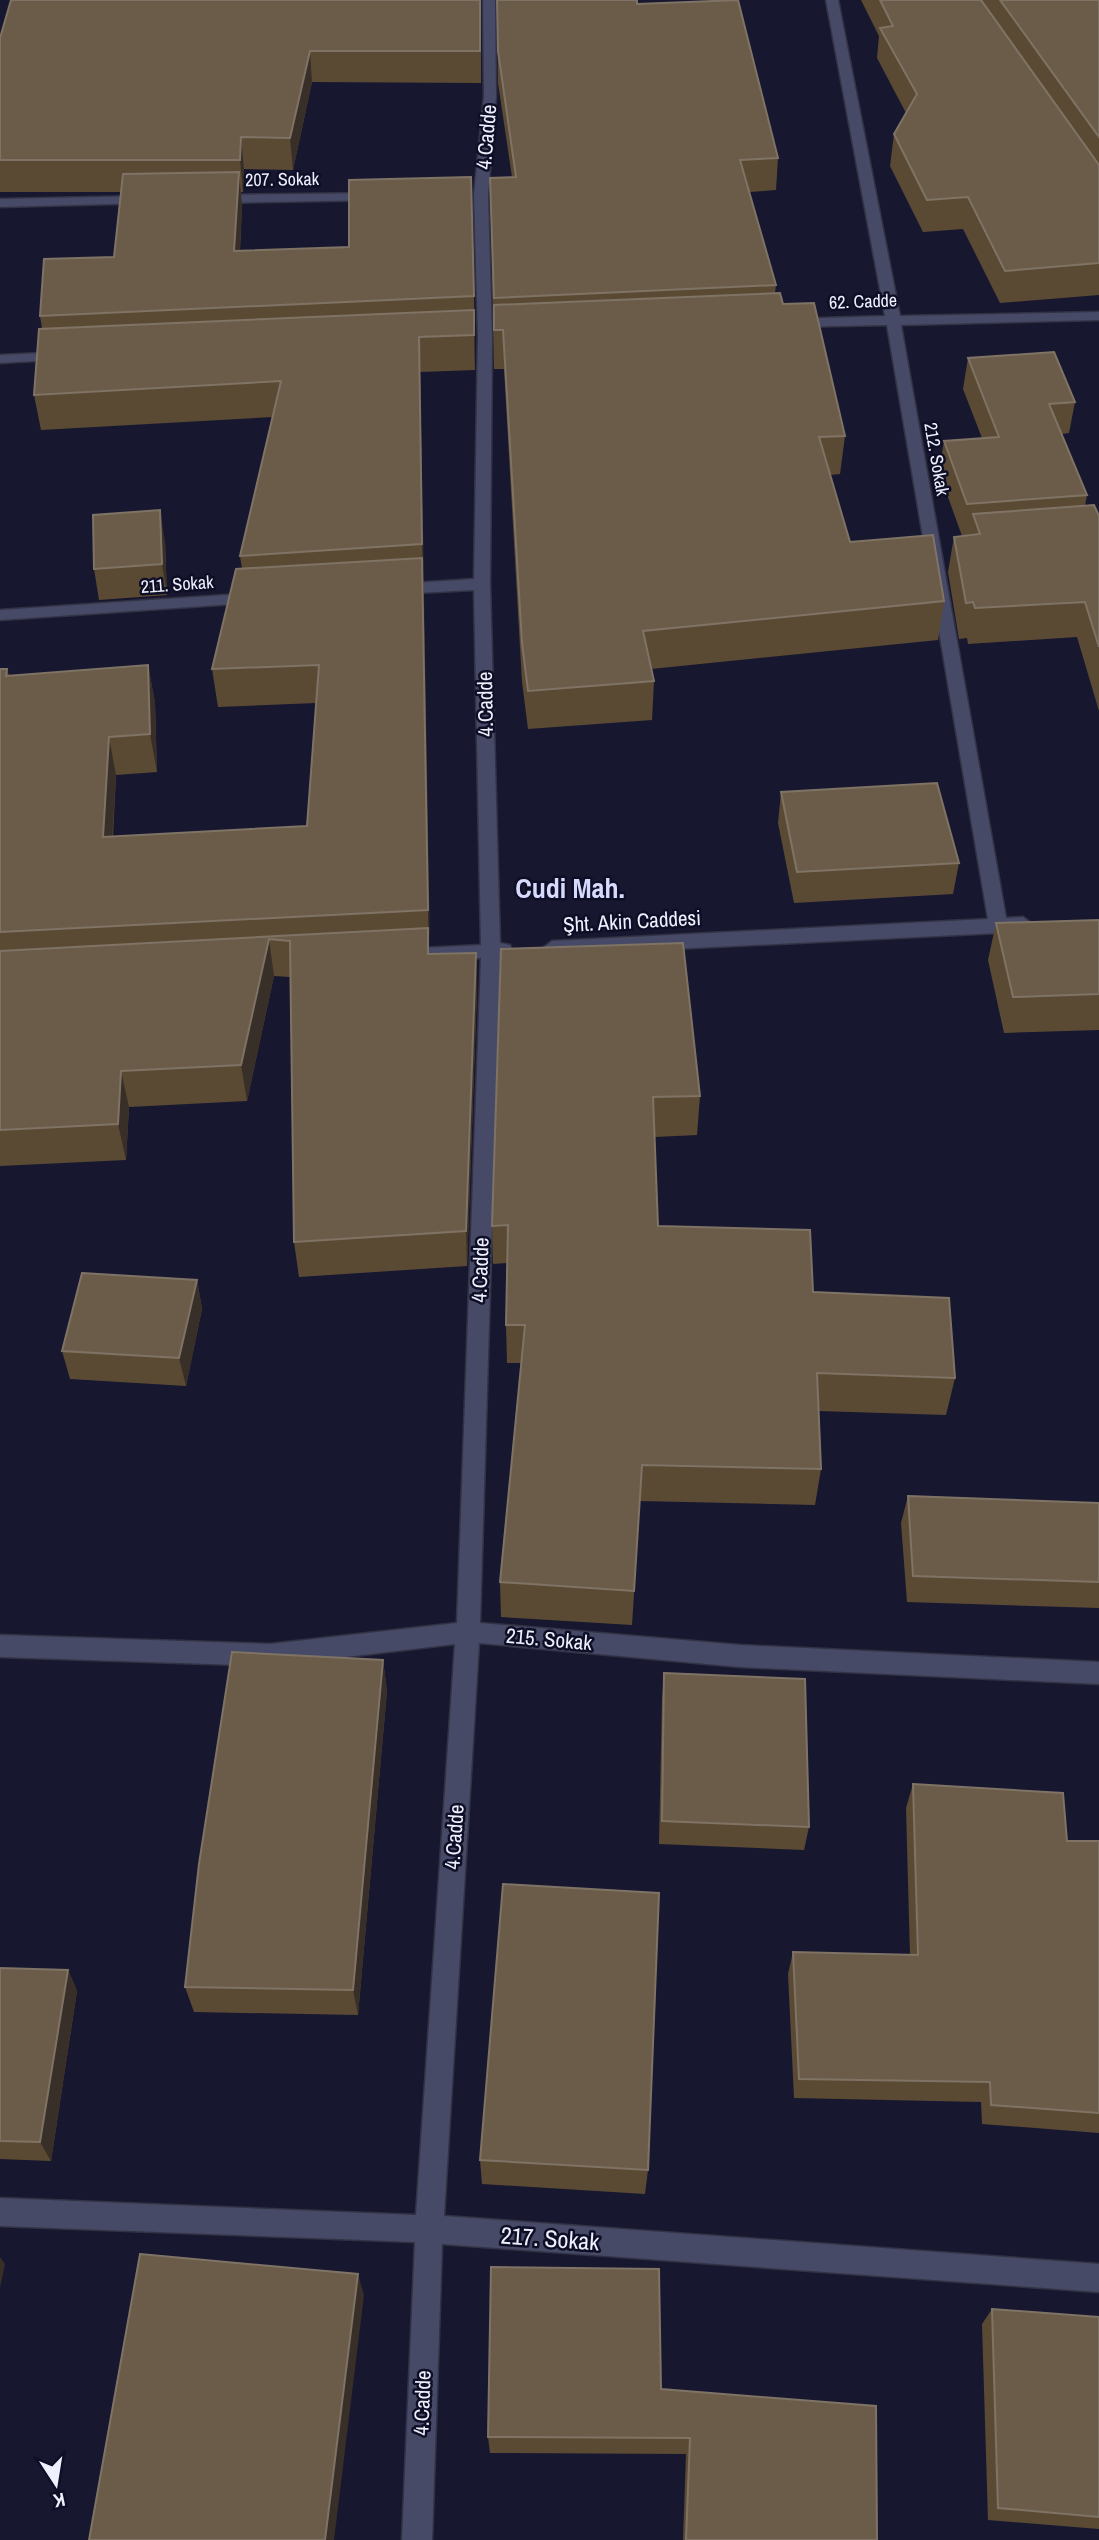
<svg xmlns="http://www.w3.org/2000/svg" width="1099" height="2540" font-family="'Archivo Narrow',sans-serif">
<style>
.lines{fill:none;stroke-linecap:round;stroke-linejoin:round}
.minor-casing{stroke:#333245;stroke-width:3}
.minor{fill:#464a66;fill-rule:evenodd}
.wall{fill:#5b4a33}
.shaded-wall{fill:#392f29}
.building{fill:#6b5c49;stroke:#7f7365;stroke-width:2}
.labels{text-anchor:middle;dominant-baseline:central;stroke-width:5;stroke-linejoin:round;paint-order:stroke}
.far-street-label{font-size:18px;fill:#eef0fe;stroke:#0e0f26}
.street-label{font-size:21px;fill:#eef0fe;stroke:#0e0f26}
.near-street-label{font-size:24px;fill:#eef0fe;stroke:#0e0f26}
.district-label{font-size:28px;font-weight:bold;fill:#d6dbfd;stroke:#0e0f26}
</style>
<rect width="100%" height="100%" fill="#171830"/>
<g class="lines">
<defs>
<path id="minor" d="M 483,0 L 495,0 L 496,96 L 488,195 L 492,336 L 490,584 L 500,943 L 510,945 L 512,950 L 510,955 L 500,957 L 480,1623 L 740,1645 L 1099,1662 L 1099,1684 L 740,1667 L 479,1643 L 444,2216 L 1099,2264 L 1099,2292 L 442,2244 L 432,2540 L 402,2540 L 415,2242 L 0,2226 L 0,2198 L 416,2215 L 455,1644 L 270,1666 L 0,1657 L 0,1635 L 270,1644 L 457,1623 L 481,958 L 402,963 L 393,956 L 402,949 L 481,945 L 474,590 L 397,594 L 389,589 L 397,584 L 474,579 L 478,336 L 474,195 L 484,96 Z
M 826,0 L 838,0 L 900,316 L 1099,312 L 1099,320 L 901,325 L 1006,918 L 1023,917 L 1032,924 L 1023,931 L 998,933 L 552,955 L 543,948 L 552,941 L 988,919 L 887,325 L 790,327 L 783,323 L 790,319 L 885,316 Z
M 377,193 L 384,197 L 382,200 L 214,203 L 207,199 L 214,195 Z
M 146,196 L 153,200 L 151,203 L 0,207 L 0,199 Z
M 65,352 L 72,356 L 70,359 L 0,363 L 0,355 Z
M 257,593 L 263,594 L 263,602 L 0,620 L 0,610 Z"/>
</defs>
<use href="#minor" class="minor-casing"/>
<use href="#minor" class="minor"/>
</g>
<path class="wall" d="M 11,0 L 481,0 L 481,83 L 312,82 L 293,170 L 244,169 L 243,192 L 241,192 L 242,206 L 240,251 L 474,296 L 475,370 L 420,372 L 429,954 L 476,953 L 477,990 L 467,1266 L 299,1277 L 294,1242 L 290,977 L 274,976 L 247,1101 L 129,1107 L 126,1160 L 0,1166 L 0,669 L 7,669 L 9,676 L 148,665 L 155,703 L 157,772 L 116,775 L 113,837 L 307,826 L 316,703 L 218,707 L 212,669 L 242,569 L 240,556 L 273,417 L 41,430 L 34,395 L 42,328 L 40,316 L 114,257 L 121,192 L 0,192 L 0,38 Z
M 497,0 L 637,4 L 778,158 L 776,190 L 749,192 L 776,285 L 775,293 L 783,304 L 845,436 L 840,474 L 830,475 L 850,542 L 944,601 L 938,640 L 651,669 L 654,681 L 652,720 L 528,729 L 522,682 L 504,369 L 494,369 L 490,178 L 512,177 L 498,83 Z
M 861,0 L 1099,0 L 1099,295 L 1000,303 L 963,229 L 923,232 L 890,166 L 894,134 L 906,113 L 877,58 L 879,36 Z
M 968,358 L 1075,402 L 1069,433 L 1062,434 L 1087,495 L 1085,506 L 1099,516 L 1099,711 L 1077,637 L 968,644 L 967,638 L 959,639 L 948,572 L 954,537 L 962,536 L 939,472 L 944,441 L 982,438 L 963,389 Z
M 165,541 L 167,595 L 99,600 L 94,569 Z
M 781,792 L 959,863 L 953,894 L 794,903 L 778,823 Z
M 1099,920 L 1099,1030 L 1004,1033 L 988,960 L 996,923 Z
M 501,949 L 700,1096 L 697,1135 L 655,1137 L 658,1226 L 813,1292 L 955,1378 L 946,1415 L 819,1411 L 821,1469 L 815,1505 L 640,1501 L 632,1625 L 501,1617 L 500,1582 L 522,1363 L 507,1363 L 506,1325 L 507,1263 L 493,1264 L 492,1226 Z
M 197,1280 L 202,1309 L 186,1386 L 70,1379 L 62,1351 Z
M 908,1496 L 1099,1503 L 1099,1608 L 907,1602 L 901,1523 Z
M 383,1660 L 387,1691 L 358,2015 L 194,2012 L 185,1987 Z
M 664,1673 L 809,1827 L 804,1850 L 659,1844 L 662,1698 Z
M 913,1784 L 1067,1841 L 1099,1841 L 1099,2133 L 982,2124 L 981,2102 L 794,2098 L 788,1974 L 793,1952 L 910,1955 L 906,1808 Z
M 0,1968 L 68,1970 L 77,1991 L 51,2161 L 0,2159 Z
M 480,2160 L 648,2170 L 645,2194 L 482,2184 Z
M 992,2309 L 1099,2317 L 1099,2529 L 988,2520 L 982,2324 Z
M 661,2389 L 877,2540 L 683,2540 L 686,2454 L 490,2453 L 488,2437 Z"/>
<path class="shaded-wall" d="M 310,51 L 312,82 L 293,170 L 290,138 Z
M 241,137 L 244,169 L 243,192 L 240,160 Z
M 239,172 L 242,206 L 238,285 L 234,251 Z
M 474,310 L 475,345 L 475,370 L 474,335 Z
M 419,337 L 420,372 L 424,580 L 422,544 Z
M 160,510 L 165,541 L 167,595 L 162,564 Z
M 422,558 L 424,596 L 430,947 L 428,910 Z
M 148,665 L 155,703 L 157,772 L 150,734 Z
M 109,737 L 116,775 L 110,875 L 103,837 Z
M 269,939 L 274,976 L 247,1101 L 241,1065 Z
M 476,953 L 477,990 L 467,1266 L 466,1231 Z
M 121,1071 L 129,1107 L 126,1160 L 118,1124 Z
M 197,1280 L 202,1309 L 186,1386 L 179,1358 Z
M 383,1660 L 387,1691 L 358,2015 L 353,1990 Z
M 68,1970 L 77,1991 L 51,2161 L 40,2142 Z
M 0,2257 L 5,2264 L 0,2288 Z
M 358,2274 L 364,2295 L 334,2540 L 325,2540 Z"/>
<path class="building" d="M 11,0 L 480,0 L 480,51 L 310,51 L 290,138 L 241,137 L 240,160 L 0,160 L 0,38 Z
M 497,0 L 637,0 L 637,4 L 738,0 L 778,158 L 740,160 L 776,285 L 494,298 L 490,178 L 516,177 L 498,51 Z
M 880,0 L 981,0 L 1099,165 L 1099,263 L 1005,271 L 968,197 L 927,200 L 894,134 L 917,94 L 880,28 L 893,26 Z
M 1000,0 L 1099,0 L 1099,137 Z
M 239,172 L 234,251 L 349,247 L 349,180 L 471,177 L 474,296 L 40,316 L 44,259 L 114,257 L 123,174 Z
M 780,293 L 783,304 L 814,303 L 845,436 L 819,437 L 850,542 L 933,535 L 944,601 L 643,631 L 654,681 L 528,691 L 522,643 L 503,330 L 494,330 L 494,305 Z
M 474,310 L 474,335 L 419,337 L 422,544 L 240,556 L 281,381 L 34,395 L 39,329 Z
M 1054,352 L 1075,402 L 1049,404 L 1087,495 L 967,504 L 944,441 L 999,437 L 968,358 Z
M 1094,505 L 1099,516 L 1099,647 L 1085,602 L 975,608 L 973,602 L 966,603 L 954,537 L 980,534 L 973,514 Z
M 160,510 L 162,564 L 94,569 L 93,515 Z
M 422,558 L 428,910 L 0,932 L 0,669 L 7,669 L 6,676 L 148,665 L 150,734 L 109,737 L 103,837 L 307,826 L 319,665 L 212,669 L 236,569 Z
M 937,783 L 959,863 L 797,872 L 781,792 Z
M 1099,920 L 1099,994 L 1013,997 L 996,923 Z
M 428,928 L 428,954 L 476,953 L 466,1231 L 294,1242 L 290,941 L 269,939 L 241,1065 L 121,1071 L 118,1124 L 0,1130 L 0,951 Z
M 683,943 L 700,1096 L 653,1097 L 658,1226 L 810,1230 L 813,1292 L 949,1298 L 955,1378 L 817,1373 L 821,1469 L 642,1465 L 634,1591 L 500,1582 L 525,1325 L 506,1325 L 508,1225 L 492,1226 L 501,949 Z
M 82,1273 L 197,1280 L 179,1358 L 62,1351 Z
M 908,1496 L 1099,1503 L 1099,1582 L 913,1576 Z
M 232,1652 L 383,1660 L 353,1990 L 185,1987 L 199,1864 Z
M 664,1673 L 805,1679 L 809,1827 L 662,1821 Z
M 913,1784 L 1063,1793 L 1067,1841 L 1099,1841 L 1099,2113 L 991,2105 L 990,2082 L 799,2079 L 793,1952 L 918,1955 Z
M 503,1884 L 659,1893 L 648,2170 L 480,2160 Z
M 0,1968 L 68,1970 L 40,2142 L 0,2141 Z
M 140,2254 L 358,2274 L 325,2540 L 89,2540 Z
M 491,2267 L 659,2269 L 661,2389 L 876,2406 L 877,2540 L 686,2540 L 690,2438 L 488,2437 Z
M 992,2309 L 1099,2317 L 1099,2517 L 998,2508 Z"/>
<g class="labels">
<g class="far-street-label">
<text transform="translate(282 179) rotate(-1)">207. Sokak</text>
<text transform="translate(863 301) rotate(-2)">62. Cadde</text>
<text transform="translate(937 459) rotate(80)">212. Sokak</text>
<text transform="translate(177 584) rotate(-4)">211. Sokak</text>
</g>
<g class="street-label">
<text transform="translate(486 137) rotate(-85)">4.Cadde</text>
<text transform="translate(485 704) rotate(-91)">4.Cadde</text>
<text transform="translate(632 921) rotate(-3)">Şht. Akin Caddesi</text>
<text transform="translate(480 1270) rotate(-88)">4.Cadde</text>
<text transform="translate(549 1639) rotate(5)">215. Sokak</text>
<text transform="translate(454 1837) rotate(-86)">4.Cadde</text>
<text transform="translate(422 2403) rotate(-88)">4.Cadde</text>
</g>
<g class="near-street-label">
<text transform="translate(550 2238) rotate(4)">217. Sokak</text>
</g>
<g class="district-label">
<text x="570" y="888">Cudi Mah.</text>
</g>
</g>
<g transform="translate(56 2484) rotate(168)" stroke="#0e0f26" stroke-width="5" paint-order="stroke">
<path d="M0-5L12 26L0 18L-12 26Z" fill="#eef0fe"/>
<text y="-10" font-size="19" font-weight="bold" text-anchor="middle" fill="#eef0fe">K</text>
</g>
</svg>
